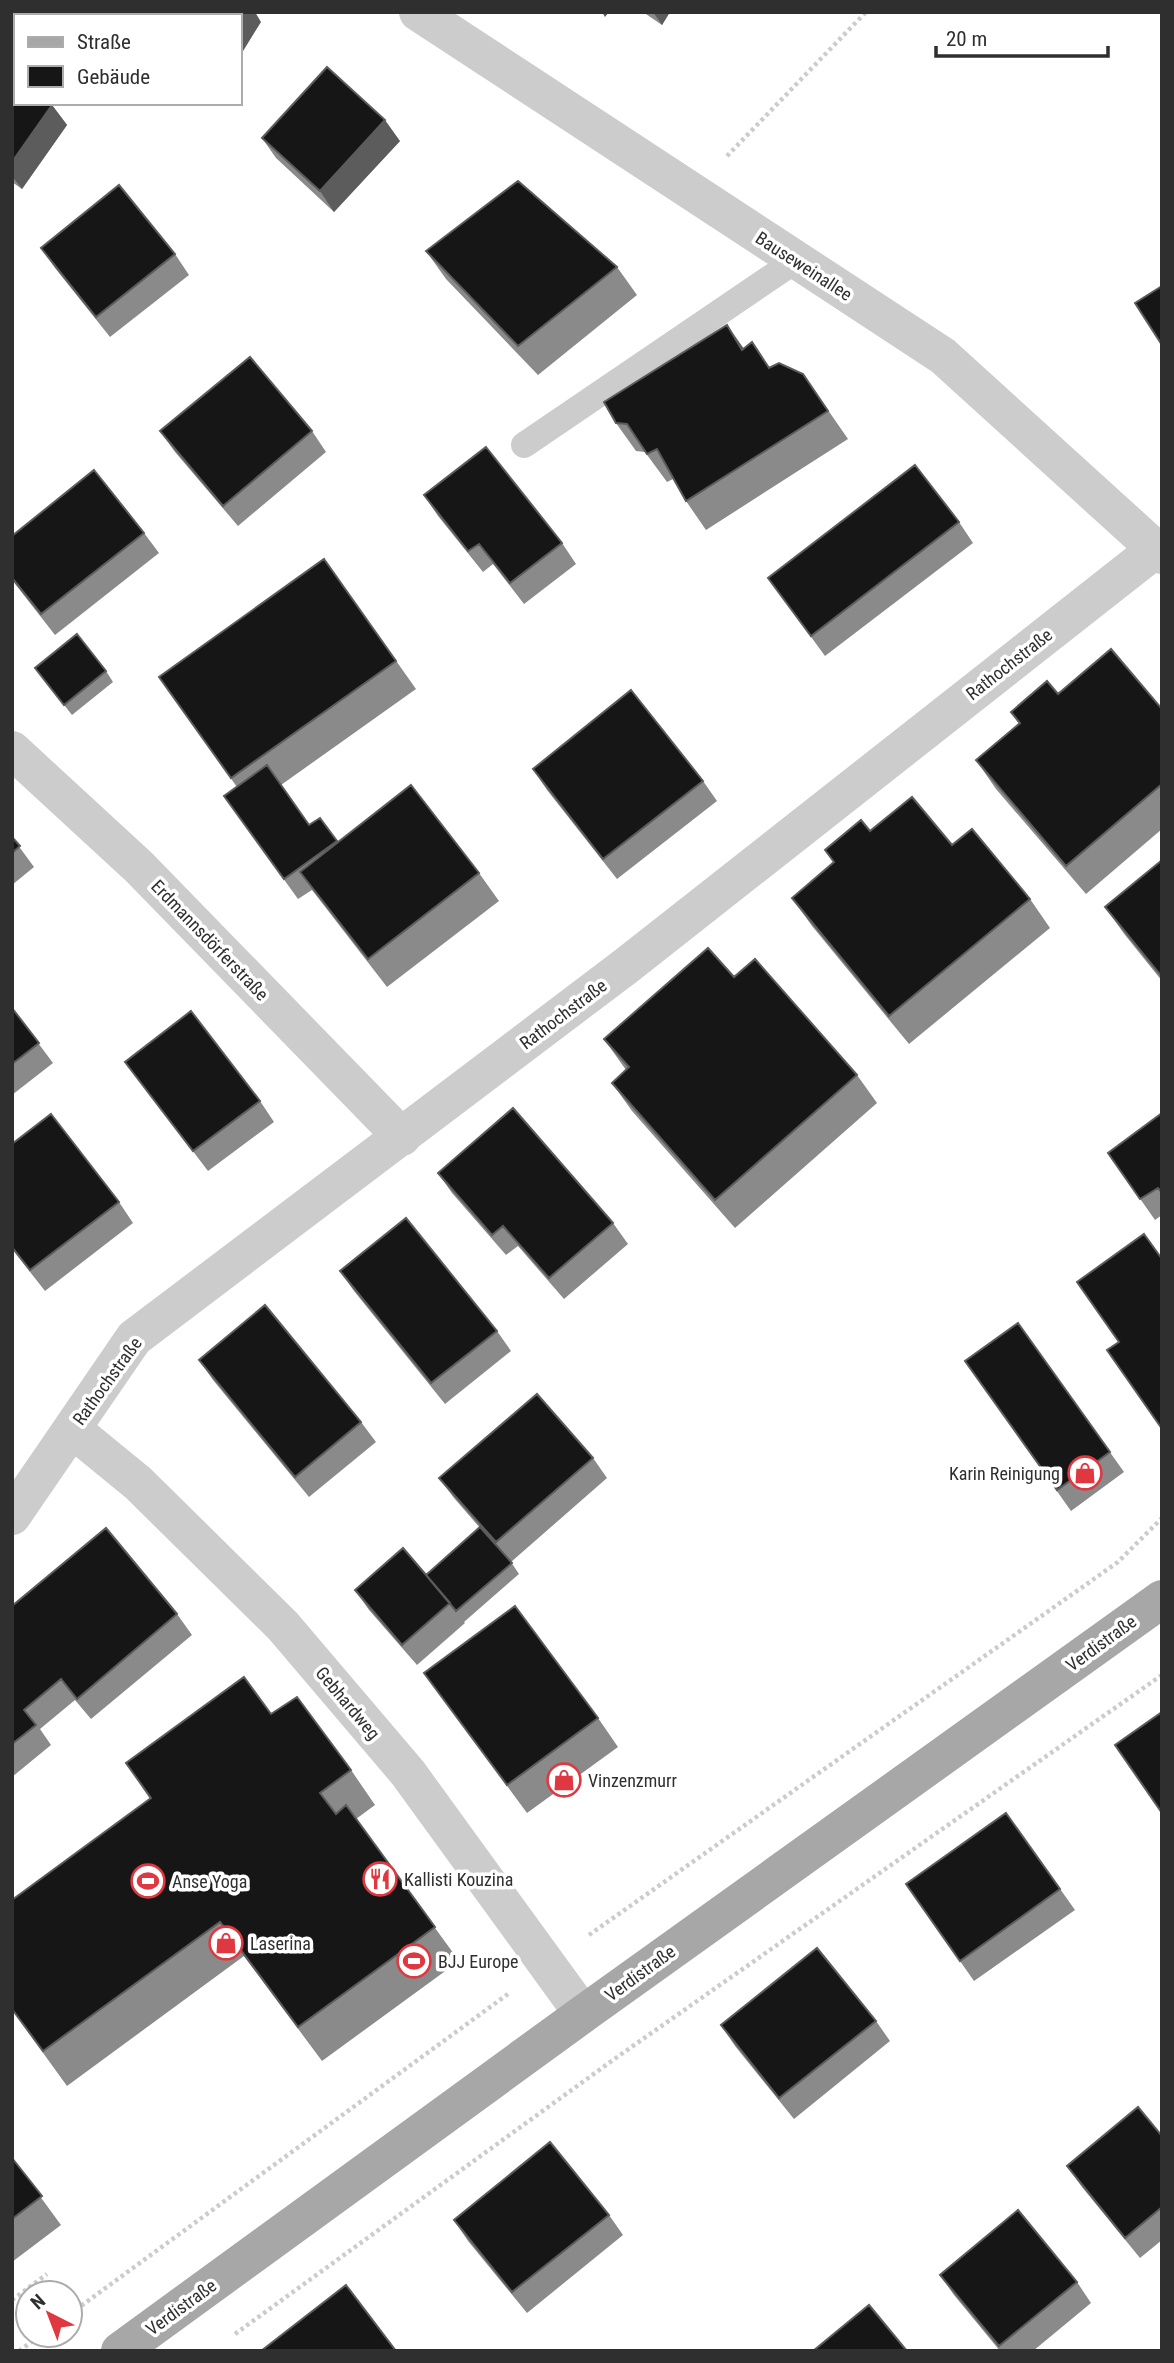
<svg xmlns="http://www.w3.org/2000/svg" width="1174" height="2363" font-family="'Roboto Condensed',sans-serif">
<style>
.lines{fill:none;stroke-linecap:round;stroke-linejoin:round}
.path{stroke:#ccc;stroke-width:4.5;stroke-dasharray:3.5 3.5;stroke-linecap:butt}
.service{stroke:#ccc;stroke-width:26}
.minor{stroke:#ccc;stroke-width:38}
.primary{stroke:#a7a7a7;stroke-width:38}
.wall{fill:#8a8a8a}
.shaded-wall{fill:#5c5c5c}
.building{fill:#161616;stroke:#5c5c5c;stroke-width:2}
.labels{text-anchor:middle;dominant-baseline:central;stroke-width:7;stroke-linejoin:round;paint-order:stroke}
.street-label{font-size:18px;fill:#2f2f2f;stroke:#fff}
.poi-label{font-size:18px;fill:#2f2f2f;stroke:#fff;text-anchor:start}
</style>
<rect width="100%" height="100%" fill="#fff"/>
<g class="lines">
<path class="path" d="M 727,156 L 866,12
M 589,1935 L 1118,1562 L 1162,1518
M 12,2300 L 47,2274
M 70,2314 L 508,1994
M 235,2334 L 613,2060 L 1162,1675
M 19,2351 L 41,2335"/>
<path class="service" d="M 524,445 L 795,261"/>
<path class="minor" d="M 418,12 L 943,356 L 1162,555
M 12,750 L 139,867 L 402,1137
M 72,1429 L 138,1483 L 283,1626 L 408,1773 L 583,2014
M 12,1516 L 134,1338 L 626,966 L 1156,549"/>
<path class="primary" d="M 120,2351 L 583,2014 L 1162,1599"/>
</g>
<path class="wall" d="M 643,12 L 670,12 L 662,25 Z
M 12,76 L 52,105 L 67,125 L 22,189 L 12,182 Z
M 262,138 L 400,141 L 334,212 L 276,158 Z
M 41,248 L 175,254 L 189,275 L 110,337 L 55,268 Z
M 426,251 L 617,267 L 637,295 L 538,375 L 446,279 Z
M 752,342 L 770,368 L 803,374 L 848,439 L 706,530 L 686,501 L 673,479 L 667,482 L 645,452 L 636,451 L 616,423 L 744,349 Z
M 160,431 L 312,431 L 326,452 L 238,526 L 175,452 Z
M 424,495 L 562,543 L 576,564 L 524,604 L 493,564 L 483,572 L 438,516 Z
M 959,522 L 973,543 L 825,656 L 768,578 Z
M 144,533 L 159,553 L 55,635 L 12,580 L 12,536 Z
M 324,559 L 416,689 L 281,785 L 309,825 L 320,818 L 337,842 L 479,873 L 499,901 L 387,987 L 312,890 L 298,899 L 224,796 L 237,787 L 159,677 Z
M 35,668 L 106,671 L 113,682 L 72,715 Z
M 1058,694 L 1162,709 L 1162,829 L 1086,894 L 996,789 L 976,760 L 1019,724 L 1011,712 Z
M 533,769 L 703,781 L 717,801 L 617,879 L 547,790 Z
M 870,831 L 952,845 L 1030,899 L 1050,928 L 909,1044 L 812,926 L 792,898 L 834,862 L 825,850 Z
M 12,837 L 34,867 L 12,885 Z
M 1162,860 L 1162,981 L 1125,935 L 1105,907 Z
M 734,977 L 857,1075 L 877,1103 L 735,1228 L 632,1111 L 612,1083 L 626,1070 L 604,1039 Z
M 12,1008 L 53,1063 L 12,1095 Z
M 125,1062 L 260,1101 L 274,1122 L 208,1171 Z
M 1162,1113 L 1162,1215 L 1155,1220 L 1108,1153 Z
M 12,1144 L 119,1202 L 133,1223 L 45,1291 L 12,1249 Z
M 438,1173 L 613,1223 L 628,1244 L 564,1299 L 518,1246 L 506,1255 L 452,1193 Z
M 340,1271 L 497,1331 L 511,1351 L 445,1404 L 354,1291 Z
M 1018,1323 L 1124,1472 L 1071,1511 L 965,1361 Z
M 199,1360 L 361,1422 L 376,1442 L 309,1497 L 213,1380 Z
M 593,1458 L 607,1478 L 511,1562 L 519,1574 L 464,1622 L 465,1623 L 417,1665 L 369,1610 L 355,1590 L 426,1575 L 480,1528 L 454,1498 L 439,1478 Z
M 12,1606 L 177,1614 L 192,1635 L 91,1719 L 75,1700 L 40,1729 L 51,1745 L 12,1777 Z
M 424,1673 L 598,1718 L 618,1747 L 527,1813 Z
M 271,1714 L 351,1770 L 375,1805 L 356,1819 L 459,1961 L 322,2061 L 244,1956 L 67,2086 L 12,2010 L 12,1900 L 150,1799 L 126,1763 Z
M 1006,1813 L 1075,1910 L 974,1981 L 906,1884 Z
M 876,2021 L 890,2041 L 794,2119 L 735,2046 L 721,2025 Z
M 1162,2136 L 1162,2240 L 1140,2258 L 1082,2187 L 1067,2166 Z
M 12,2158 L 61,2225 L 12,2262 Z
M 609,2215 L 623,2235 L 527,2313 L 468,2241 L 454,2220 Z
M 940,2275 L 1077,2282 L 1091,2303 L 1033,2351 L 1000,2351 L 954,2295 Z"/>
<path class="shaded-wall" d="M 240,12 L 255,12 L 261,22 L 240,56 L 240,16 L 238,16 Z
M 602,12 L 609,12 L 605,17 Z
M 653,12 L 670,12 L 662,25 Z
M 52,105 L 67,125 L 22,189 L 12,176 L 12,162 Z
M 385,120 L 400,141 L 334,212 L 320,191 Z
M 727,325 L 747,353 L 742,350 Z"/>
<path class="building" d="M 120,12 L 240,12 L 238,16 L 118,16 Z
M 327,67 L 385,120 L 320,191 L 262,138 Z
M 12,76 L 16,79 L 16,103 L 50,103 L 52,105 L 12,162 Z
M 518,181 L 617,267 L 518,346 L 426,251 Z
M 119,185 L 175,254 L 96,317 L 41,248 Z
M 1162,286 L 1162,345 L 1135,303 Z
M 727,325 L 742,350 L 752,342 L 769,368 L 779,363 L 803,374 L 828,411 L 686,501 L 657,449 L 647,454 L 627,424 L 616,423 L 604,402 Z
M 250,357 L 312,431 L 223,506 L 160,431 Z
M 486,447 L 562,543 L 510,583 L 479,544 L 468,551 L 424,495 Z
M 915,465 L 959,522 L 811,636 L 768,578 Z
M 94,470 L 144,533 L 41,614 L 12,578 L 12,536 Z
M 324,559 L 396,661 L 231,778 L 159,677 Z
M 77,634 L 106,671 L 64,705 L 35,668 Z
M 1111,649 L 1162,709 L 1162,784 L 1066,866 L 976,760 L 1020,723 L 1011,712 L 1047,681 L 1058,694 Z
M 631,690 L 703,781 L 603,859 L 533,769 Z
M 267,765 L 309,825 L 320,818 L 337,841 L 284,879 L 224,796 Z
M 411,785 L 479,873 L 368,959 L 300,872 Z
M 912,797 L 952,845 L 972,829 L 1030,899 L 889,1016 L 792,898 L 834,862 L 825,850 L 861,820 L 870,831 Z
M 12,837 L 20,846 L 12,853 Z
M 1162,860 L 1162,977 L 1105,907 Z
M 708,948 L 734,977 L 755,959 L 857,1075 L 715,1200 L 612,1083 L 629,1067 L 604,1039 Z
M 12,1008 L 39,1043 L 12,1064 Z
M 191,1011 L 260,1101 L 193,1151 L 125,1062 Z
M 513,1108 L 613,1223 L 549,1278 L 503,1226 L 492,1235 L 438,1173 Z
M 1162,1113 L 1162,1193 L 1158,1188 L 1140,1199 L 1108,1153 Z
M 51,1114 L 119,1202 L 30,1270 L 12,1247 L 12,1144 Z
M 406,1218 L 497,1331 L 431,1383 L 340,1271 Z
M 1144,1234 L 1162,1259 L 1162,1425 L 1160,1426 L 1107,1350 L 1119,1342 L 1077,1282 Z
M 265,1305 L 361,1422 L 295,1477 L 199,1360 Z
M 1018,1323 L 1110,1452 L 1057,1490 L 965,1361 Z
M 537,1394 L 593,1458 L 496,1542 L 439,1478 Z
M 480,1527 L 512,1563 L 456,1611 L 426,1575 Z
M 106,1528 L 177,1614 L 77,1699 L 61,1679 L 24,1710 L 36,1725 L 12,1744 L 12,1606 Z
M 403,1548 L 450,1603 L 402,1645 L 355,1590 Z
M 515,1606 L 598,1718 L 507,1785 L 424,1673 Z
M 244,1677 L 271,1714 L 297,1697 L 351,1770 L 320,1793 L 336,1814 L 346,1805 L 435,1927 L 298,2027 L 220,1922 L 43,2051 L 12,2009 L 12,1900 L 151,1798 L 126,1763 Z
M 1162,1712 L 1162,1813 L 1115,1745 Z
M 1006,1813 L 1060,1889 L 960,1961 L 906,1884 Z
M 817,1948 L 876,2021 L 779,2098 L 721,2025 Z
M 1138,2107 L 1162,2136 L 1162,2207 L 1125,2238 L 1067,2166 Z
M 550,2142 L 609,2215 L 512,2292 L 454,2220 Z
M 12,2158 L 42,2196 L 12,2219 Z
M 1018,2210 L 1077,2282 L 999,2346 L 940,2275 Z
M 346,2285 L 396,2351 L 261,2351 Z
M 869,2305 L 907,2351 L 813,2351 Z"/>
<defs>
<symbol id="shop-ring" viewBox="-11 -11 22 22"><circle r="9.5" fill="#fff" stroke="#e03841" stroke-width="1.5"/><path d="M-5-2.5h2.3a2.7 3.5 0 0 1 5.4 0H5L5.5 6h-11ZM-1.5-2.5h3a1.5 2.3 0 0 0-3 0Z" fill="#e03841"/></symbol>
<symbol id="restaurant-ring" viewBox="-11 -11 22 22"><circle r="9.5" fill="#fff" stroke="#e03841" stroke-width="1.5"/><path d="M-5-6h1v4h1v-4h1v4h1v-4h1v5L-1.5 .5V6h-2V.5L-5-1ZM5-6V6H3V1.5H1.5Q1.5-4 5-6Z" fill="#e03841"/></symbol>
<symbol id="stadium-ring" viewBox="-11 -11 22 22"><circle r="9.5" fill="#fff" stroke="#e03841" stroke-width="1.5"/><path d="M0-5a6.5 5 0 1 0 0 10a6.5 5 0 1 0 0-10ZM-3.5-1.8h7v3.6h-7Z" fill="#e03841"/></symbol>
</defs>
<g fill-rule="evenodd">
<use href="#shop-ring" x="1066" y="1454" width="38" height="38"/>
<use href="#shop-ring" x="545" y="1761" width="38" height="38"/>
<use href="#restaurant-ring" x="361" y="1860" width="38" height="38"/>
<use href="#stadium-ring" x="129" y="1862" width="38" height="38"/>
<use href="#shop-ring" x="207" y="1924" width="38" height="38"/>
<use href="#stadium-ring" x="395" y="1942" width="38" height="38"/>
</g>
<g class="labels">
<g class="street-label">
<text transform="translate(804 266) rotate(33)">Bauseweinallee</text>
<text transform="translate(1009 664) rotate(-38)">Rathochstraße</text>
<text transform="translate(210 940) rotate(46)">Erdmannsdörferstraße</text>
<text transform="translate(563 1014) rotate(-37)">Rathochstraße</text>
<text transform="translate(107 1381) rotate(-54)">Rathochstraße</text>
<text transform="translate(1101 1643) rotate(-36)">Verdistraße</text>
<text transform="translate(348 1703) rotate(50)">Gebhardweg</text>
<text transform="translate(640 1973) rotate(-36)">Verdistraße</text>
<text transform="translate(181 2307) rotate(-36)">Verdistraße</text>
</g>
<g class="poi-label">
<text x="1060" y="1473" text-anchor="end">Karin Reinigung</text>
<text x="588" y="1780">Vinzenzmurr</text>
<text x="404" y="1879">Kallisti Kouzina</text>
<text x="172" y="1881">Anse Yoga</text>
<text x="250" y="1943">Laserina</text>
<text x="438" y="1961">BJJ Europe</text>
</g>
</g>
<rect width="1174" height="2363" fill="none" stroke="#2f2f2f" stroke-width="28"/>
<rect x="14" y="14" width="228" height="91" fill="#ffffff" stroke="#acacac" stroke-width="2"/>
<rect x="28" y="37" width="35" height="10" fill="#a7a7a7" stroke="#acacac" stroke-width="2"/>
<text x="77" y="49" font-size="21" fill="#2f2f2f">Straße</text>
<rect x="28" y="66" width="35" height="21" fill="#161616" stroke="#acacac" stroke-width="2"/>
<text x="77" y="84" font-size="21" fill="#2f2f2f">Gebäude</text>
<g transform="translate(49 2314) rotate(318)"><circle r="33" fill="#ffffff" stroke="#acacac" stroke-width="2"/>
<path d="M0-5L12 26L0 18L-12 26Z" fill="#e03841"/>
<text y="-10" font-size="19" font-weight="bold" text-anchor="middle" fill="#2f2f2f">N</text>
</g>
<path d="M936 46v10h172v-10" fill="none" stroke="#2f2f2f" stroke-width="3.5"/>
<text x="946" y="46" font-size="21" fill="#2f2f2f" stroke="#ffffff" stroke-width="5" paint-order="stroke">20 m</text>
</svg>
